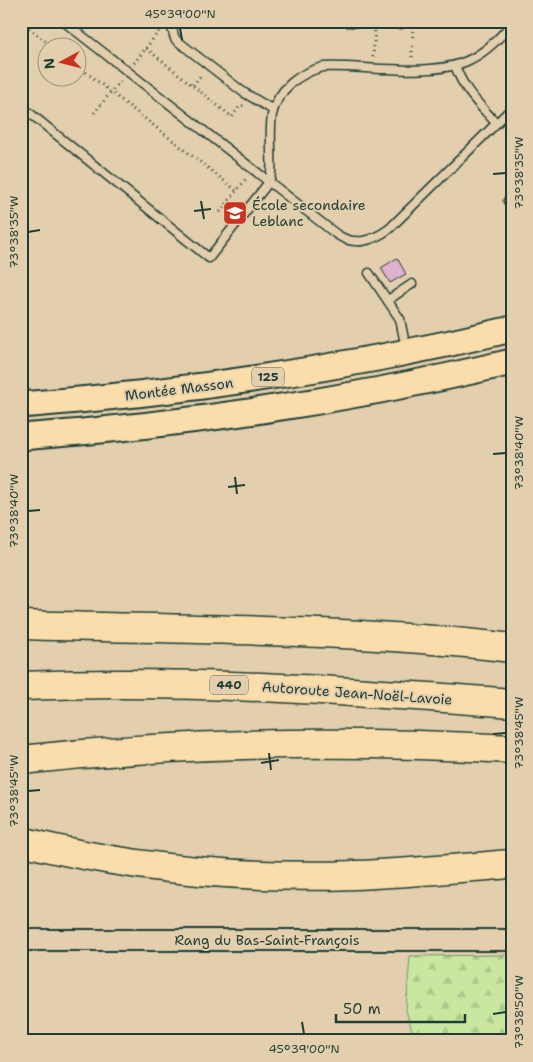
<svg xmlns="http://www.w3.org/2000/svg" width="533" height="1062" font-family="'Shantell Sans',sans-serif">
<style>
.forest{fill:url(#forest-firs);stroke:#74926a}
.building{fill:#e0b0d1;stroke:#1f3d34}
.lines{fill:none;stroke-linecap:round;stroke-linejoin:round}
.service-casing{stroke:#1f3d34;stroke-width:11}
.tertiary-casing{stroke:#1f3d34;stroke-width:24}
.primary-casing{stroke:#1f3d34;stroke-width:29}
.motorway-casing{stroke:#1f3d34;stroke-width:31}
.path{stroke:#1f3d34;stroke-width:3;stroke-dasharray:1 4;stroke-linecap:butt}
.service{stroke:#e3cfae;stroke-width:8}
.tertiary{stroke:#e3cfae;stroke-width:20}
.primary{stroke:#faddab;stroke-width:25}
.motorway{stroke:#faddab;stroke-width:28}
.ticks{fill:none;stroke:#1f3d34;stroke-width:2}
.labels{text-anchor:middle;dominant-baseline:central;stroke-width:4;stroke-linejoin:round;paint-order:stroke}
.shield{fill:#e3cfae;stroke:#5a6959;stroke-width:1}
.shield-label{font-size:12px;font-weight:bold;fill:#1f3d34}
.poi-label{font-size:14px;fill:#1f3d34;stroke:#e3cfae;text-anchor:start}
.street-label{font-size:14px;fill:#1f3d34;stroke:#e3cfae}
.neatline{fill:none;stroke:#1f3d34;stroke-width:2}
.ticks-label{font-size:12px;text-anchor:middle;fill:#1f3d34}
</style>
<defs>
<pattern id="forest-firs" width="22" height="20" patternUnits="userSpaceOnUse" patternTransform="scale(1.25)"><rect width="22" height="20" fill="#c8e8a0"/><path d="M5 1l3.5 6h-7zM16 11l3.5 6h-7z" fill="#abc88a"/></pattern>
</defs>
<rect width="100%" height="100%" fill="#e3cfae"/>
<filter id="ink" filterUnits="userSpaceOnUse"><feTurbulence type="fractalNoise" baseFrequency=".02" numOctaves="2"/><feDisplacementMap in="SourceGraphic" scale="10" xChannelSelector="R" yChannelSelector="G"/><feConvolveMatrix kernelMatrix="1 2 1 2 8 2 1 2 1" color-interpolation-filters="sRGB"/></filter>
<g filter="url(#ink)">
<path class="forest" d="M 512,955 L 512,1041 L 415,1041 L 406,1010 L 410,956 Z"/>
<path class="building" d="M 346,21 L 403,21 L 403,29 L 346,27 Z
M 397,258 L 406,274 L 390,283 L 381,268 Z"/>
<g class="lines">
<defs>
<path id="service" d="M 63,21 L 336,234 C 355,247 372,241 389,229 L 512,108
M 170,21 L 175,39 L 243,92 L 273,110
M 455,65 C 463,90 479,104 496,123
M 21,106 L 209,258 L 269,182 C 273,172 271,161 271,151 C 271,139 270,127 272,115 C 277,90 299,73 323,67 C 364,65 433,78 469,60 C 486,52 500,38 512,23
M 508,201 L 512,197
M 369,273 L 400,319 L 406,349
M 388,300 L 412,284"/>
<path id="tertiary" d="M 21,940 L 512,940"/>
<path id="primary" d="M 21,405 C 187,392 350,368 512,329
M 21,437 C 187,425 350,400 512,362"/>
<path id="motorway" d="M 21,625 C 185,630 349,628 512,648
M 21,686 C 185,679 348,691 512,703
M 21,760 C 184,742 348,740 512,749
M 21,841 C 131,869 244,879 356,875 C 408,873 460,868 512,864"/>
</defs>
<use href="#service" class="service-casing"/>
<use href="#tertiary" class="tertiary-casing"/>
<use href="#primary" class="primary-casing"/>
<use href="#motorway" class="motorway-casing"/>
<path class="path" d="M 413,21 L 412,57 L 415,57
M 21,22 L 54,48
M 146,48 L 159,31 L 159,26 L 153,21
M 373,57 L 375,28
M 134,63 L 146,48 L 232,117 L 239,107 L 244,105
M 78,66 L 237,191
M 193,85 L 202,74
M 94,113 L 120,81
M 220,212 L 246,179"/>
<use href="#service" class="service"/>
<use href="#tertiary" class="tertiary"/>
<use href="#primary" class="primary"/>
<use href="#motorway" class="motorway"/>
</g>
</g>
<path class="ticks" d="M 180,28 L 182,40M 493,174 L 506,173M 201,201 L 204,219M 194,211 L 211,209M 28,232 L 40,230M 493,454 L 506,453M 235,477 L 237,494M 228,487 L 245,485M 28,511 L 40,510M 493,734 L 506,733M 269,753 L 271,770M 261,763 L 279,760M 28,791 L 40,790M 493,1014 L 506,1012M 302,1022 L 304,1034"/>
<defs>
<symbol id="school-square" viewBox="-11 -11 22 22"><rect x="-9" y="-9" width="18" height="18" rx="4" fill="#c8321e" stroke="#e3cfae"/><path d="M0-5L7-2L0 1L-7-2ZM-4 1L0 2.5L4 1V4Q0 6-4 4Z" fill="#fff"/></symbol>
</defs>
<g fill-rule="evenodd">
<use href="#school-square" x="221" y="199" width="28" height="28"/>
</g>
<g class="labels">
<g class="shield">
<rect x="252" y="367.5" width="32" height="19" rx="4"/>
<rect x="210" y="675.5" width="38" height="19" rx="4"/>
</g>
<g class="shield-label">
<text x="268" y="377">125</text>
<text x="229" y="685">440</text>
</g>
<g class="poi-label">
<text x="252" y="205">École secondaire<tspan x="252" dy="16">Leblanc</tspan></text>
</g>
<g class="street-label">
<text transform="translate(179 389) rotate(-7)">Montée Masson</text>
<text transform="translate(357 693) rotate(4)">Autoroute Jean-Noël-Lavoie</text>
<text x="267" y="940">Rang du Bas-Saint-François</text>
</g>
</g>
<rect width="533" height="1062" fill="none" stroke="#e3cfae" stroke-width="55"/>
<g transform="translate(62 62) rotate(263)"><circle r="24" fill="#e3cfae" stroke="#95957d"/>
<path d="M0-4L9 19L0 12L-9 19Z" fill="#c8321e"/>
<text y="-8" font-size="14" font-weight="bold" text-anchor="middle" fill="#1f3d34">N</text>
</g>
<path d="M336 1014v8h129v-8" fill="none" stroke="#1f3d34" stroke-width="2.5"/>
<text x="343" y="1014" font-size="15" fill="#1f3d34" stroke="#e3cfae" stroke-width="4" paint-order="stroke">50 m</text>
<rect x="28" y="28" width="478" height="1006" class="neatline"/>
<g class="ticks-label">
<text x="180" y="18">45°39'00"N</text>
<text transform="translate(519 173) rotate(-90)" y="4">73°38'35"W</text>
<text transform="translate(14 232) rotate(-90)" y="4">73°38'35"W</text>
<text transform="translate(519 453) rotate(-90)" y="4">73°38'40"W</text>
<text transform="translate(14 511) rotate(-90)" y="4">73°38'40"W</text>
<text transform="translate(519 733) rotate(-90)" y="4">73°38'45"W</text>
<text transform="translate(14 791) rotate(-90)" y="4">73°38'45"W</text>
<text transform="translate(519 1012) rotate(-90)" y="4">73°38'50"W</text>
<text x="304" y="1053">45°39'00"N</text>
</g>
</svg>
